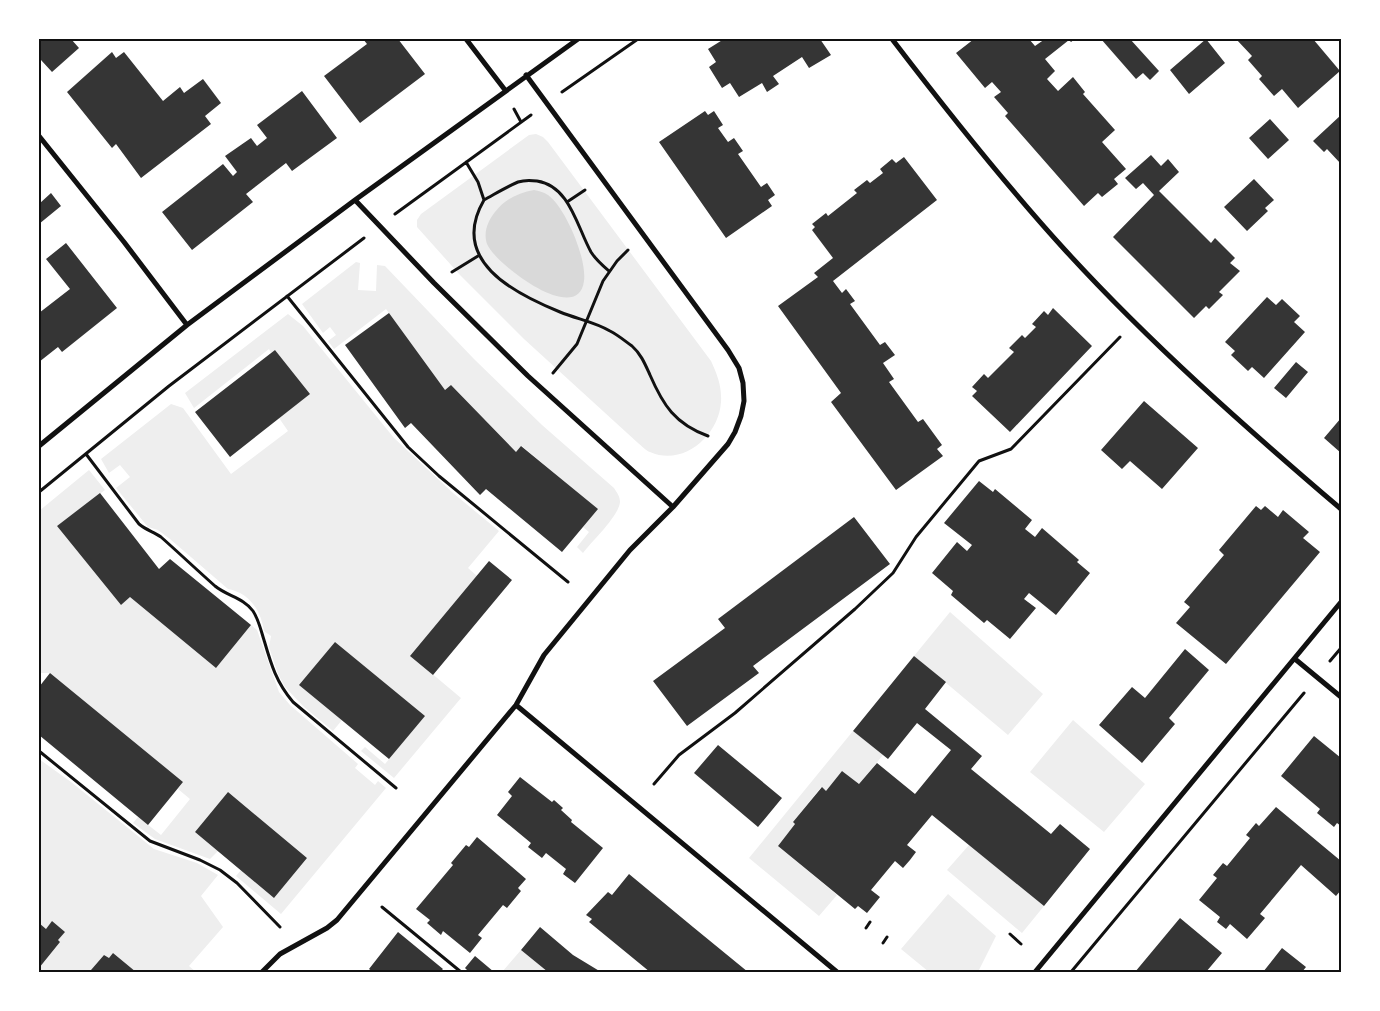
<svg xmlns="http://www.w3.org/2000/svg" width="1380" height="1011" font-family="Cabin,sans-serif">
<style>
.green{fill:#eee}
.water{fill:#d9d9d9}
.building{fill:#353535}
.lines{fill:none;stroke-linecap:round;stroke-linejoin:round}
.path{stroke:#111;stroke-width:3}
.minor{stroke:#111;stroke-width:5}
.neatline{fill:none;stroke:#111;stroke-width:2}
</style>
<rect width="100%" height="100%" fill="#fff"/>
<path class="green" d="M 536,134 L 543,137 L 548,142 L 711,361 C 717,374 722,386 721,402 C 719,435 684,467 650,452 C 646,451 642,446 638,443 L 524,339 L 460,275 L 417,227 L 417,220 L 421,214 L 529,135 Z
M 356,262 L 360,263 L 358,290 L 376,291 L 377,265 L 385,266 L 474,359 L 542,425 L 614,488 C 617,493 620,496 620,502 C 619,516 592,541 583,553 L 577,547 L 589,532 L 583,527 L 597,509 L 522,446 L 516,452 L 451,385 L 445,390 L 386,309 L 334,349 L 328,341 L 336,335 L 330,327 L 323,333 L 302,304 Z
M 288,314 L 303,326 L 394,438 L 453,493 L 499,531 L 468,568 L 477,576 L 411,656 L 461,698 L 394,778 L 361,751 L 365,747 L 385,764 L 424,716 L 335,642 L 300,685 L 342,720 L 333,731 L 304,707 L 285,687 L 278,674 L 269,647 L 271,636 L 264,631 C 261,611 250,593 228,589 L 170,539 L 158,530 L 148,527 L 116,488 L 130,477 L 120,465 L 109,473 L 101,459 L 171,404 L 183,408 L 231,474 L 288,431 L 279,418 L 310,394 L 275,350 L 271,353 L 269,349 L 194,408 L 185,393 Z
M 89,470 L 105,490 L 57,526 L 121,605 L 130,597 L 216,668 L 251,625 L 257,630 L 279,692 L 290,705 L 358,764 L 355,768 L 375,785 L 378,781 L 386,788 L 281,914 L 236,876 L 241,870 L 274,898 L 307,858 L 228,792 L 195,832 L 218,851 L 210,859 L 155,839 L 133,823 L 138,817 L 161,835 L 190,799 L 178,789 L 183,782 L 50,673 L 39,673 L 39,511 Z
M 950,612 L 1043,694 L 1008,735 L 914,656 Z
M 1073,720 L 1145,784 L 1104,832 L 1030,772 Z
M 853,731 L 883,755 L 859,784 L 842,771 L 826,791 L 821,787 L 793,822 L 795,824 L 778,846 L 837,895 L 819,916 L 749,858 Z
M 39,759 L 71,782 L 154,849 L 197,863 L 218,875 L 201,896 L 223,927 L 189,966 L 196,972 L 136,972 L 113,953 L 109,958 L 104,955 L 92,969 L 95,972 L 39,972 L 39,968 L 60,942 L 58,940 L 52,921 L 46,929 L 39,923 Z
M 969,845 L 1044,906 L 1022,933 L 947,870 Z
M 948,894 L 996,936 L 978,972 L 962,971 L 929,972 L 901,949 Z
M 521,950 L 548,972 L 502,972 Z"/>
<path class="water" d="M 534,190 C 539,191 543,192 548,195 C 566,208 587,259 584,281 C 578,327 496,265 487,244 C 483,232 488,221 495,212 C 505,199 518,193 534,190 Z"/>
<path class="building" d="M 39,39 L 71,39 L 79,48 L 52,72 L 41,60 L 39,62 Z
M 363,39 L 398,39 L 425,74 L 360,123 L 324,76 L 367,44 Z
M 724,39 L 820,39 L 831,55 L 809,68 L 802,57 L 773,76 L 779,84 L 767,92 L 762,83 L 739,97 L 730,83 L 722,88 L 709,67 L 716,62 L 708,49 Z
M 974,39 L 1029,39 L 1035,46 L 1045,39 L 1075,39 L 1071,42 L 1069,40 L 1045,59 L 1055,71 L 1047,79 L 1058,91 L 1073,77 L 1085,92 L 1083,94 L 1115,130 L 1102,142 L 1126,169 L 1114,179 L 1118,184 L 1102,197 L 1098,193 L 1084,206 L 1005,116 L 1008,113 L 994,97 L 1001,92 L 992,82 L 985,88 L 956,53 Z
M 1101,39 L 1130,39 L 1159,71 L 1150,80 L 1143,73 L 1136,79 Z
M 1206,39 L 1225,63 L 1189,94 L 1170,70 Z
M 1236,39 L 1313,39 L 1340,71 L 1298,108 L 1282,89 L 1274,96 L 1259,79 L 1262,76 L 1248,60 L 1252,56 Z
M 112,52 L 116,58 L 124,52 L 163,101 L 180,87 L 184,93 L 203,79 L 221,103 L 205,116 L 211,124 L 141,178 L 116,144 L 112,148 L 67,92 Z
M 302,91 L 337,138 L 292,171 L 286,163 L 246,194 L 253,202 L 192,250 L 162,212 L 223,164 L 233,176 L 237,172 L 225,156 L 251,138 L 257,146 L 267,138 L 257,125 Z
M 705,111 L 708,115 L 714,111 L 723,125 L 718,128 L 728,142 L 734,138 L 743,151 L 738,154 L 761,187 L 767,183 L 775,195 L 768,200 L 772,206 L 726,238 L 659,142 Z
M 1341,115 L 1341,164 L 1327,149 L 1324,152 L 1313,141 Z
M 1270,119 L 1289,140 L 1268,159 L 1249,138 Z
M 1151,155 L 1161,166 L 1168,159 L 1179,172 L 1159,191 L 1211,243 L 1215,238 L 1235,258 L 1230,263 L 1240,271 L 1219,292 L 1223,295 L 1209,309 L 1206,306 L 1194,318 L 1113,237 L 1154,195 L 1143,183 L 1136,189 L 1125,178 Z
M 904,157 L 937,200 L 833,281 L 842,293 L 846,289 L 855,301 L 850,304 L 880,345 L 885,342 L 895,355 L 883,363 L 894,379 L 889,382 L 918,422 L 923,419 L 942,445 L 937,449 L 943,456 L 896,490 L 831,402 L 841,393 L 778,306 L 818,277 L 814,273 L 833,258 L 812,230 L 815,227 L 812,224 L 826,213 L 828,216 L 857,193 L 854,190 L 867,180 L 870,183 L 883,173 L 880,169 L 892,159 L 896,163 Z
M 1254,179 L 1274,200 L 1265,208 L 1268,211 L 1247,231 L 1224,207 Z
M 51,193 L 61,206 L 39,224 L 39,204 Z
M 66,243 L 117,308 L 62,352 L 58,347 L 39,362 L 39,313 L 70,289 L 46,259 Z
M 1267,297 L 1276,305 L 1282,299 L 1300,316 L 1294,322 L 1305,332 L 1264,378 L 1252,367 L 1248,371 L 1231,355 L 1235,351 L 1225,342 Z
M 1053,308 L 1092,346 L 1010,432 L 972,396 L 977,391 L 972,387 L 984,374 L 988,378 L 1014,352 L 1009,348 L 1022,335 L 1025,338 L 1036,327 L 1032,324 L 1044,311 L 1048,315 Z
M 389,313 L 445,390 L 451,385 L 516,452 L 521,446 L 598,509 L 562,552 L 486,489 L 480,495 L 411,423 L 405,428 L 345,345 Z
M 275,350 L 310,394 L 230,457 L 195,412 Z
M 1296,362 L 1308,372 L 1286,398 L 1274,388 Z
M 1144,401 L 1198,448 L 1162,489 L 1130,461 L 1122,469 L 1101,450 Z
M 1341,418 L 1341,453 L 1324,438 Z
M 979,481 L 993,492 L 995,489 L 1032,520 L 1025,529 L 1035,537 L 1042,528 L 1079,560 L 1077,562 L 1090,573 L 1056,615 L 1029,593 L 1024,599 L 1036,608 L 1010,639 L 987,620 L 984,623 L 951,595 L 953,591 L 932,573 L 957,542 L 967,551 L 972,545 L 944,523 Z
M 100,493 L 159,569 L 170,559 L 251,625 L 216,668 L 130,597 L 121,605 L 57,526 Z
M 1256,506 L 1261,510 L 1265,506 L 1278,517 L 1283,510 L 1309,532 L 1303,538 L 1320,552 L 1226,664 L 1176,623 L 1190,607 L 1184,602 L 1224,555 L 1219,550 Z
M 854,517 L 890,564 L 753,666 L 759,673 L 687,726 L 653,681 L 725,628 L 718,619 Z
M 489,561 L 512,580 L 433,675 L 410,656 Z
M 335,642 L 425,716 L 389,759 L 299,685 Z
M 1185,649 L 1209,670 L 1169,718 L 1175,724 L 1142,763 L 1099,725 L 1132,687 L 1145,698 Z
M 914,656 L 946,682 L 925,709 L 982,756 L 971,769 L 1051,834 L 1060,824 L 1090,849 L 1044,906 L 932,815 L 907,845 L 916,852 L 910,860 L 903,868 L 895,861 L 871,890 L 880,897 L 867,913 L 858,906 L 855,909 L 778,846 L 795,824 L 793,822 L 822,787 L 826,791 L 842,771 L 859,784 L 877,763 L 915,794 L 951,750 L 917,723 L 888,759 L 853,731 Z
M 50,673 L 183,782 L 148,825 L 39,735 L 39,687 Z
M 1314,736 L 1341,758 L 1341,826 L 1337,823 L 1334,827 L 1317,813 L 1320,809 L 1281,776 Z
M 718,745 L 782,798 L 758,827 L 694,773 Z
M 520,777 L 552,802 L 554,800 L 563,808 L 561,810 L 572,820 L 571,822 L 603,848 L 575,883 L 563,874 L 566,869 L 546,853 L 542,858 L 528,847 L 531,843 L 497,815 L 512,796 L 508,792 Z
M 228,792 L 307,858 L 274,898 L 195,832 Z
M 1276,807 L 1341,861 L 1341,890 L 1336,896 L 1301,865 L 1260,914 L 1265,918 L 1247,939 L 1230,924 L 1226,929 L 1217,922 L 1220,917 L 1199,900 L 1217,878 L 1213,875 L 1223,863 L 1227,866 L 1250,838 L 1246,835 L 1256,823 L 1259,826 Z
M 477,837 L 526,879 L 518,888 L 521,891 L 507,908 L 503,905 L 478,935 L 482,938 L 470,953 L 443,931 L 441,935 L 427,923 L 430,920 L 416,909 L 453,865 L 451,863 L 466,845 L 469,847 Z
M 629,874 L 693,927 L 748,972 L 650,972 L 589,922 L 592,919 L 586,915 L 608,892 L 612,895 Z
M 1180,918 L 1222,953 L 1206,972 L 1135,972 Z
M 52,921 L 65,932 L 58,940 L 60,942 L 39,968 L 39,923 L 46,929 Z
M 540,927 L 573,955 L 601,972 L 548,972 L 521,950 Z
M 398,932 L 443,969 L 440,972 L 373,972 L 369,969 Z
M 1282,948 L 1306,967 L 1302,972 L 1263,972 Z
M 113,953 L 136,972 L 95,972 L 91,970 L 104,955 L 109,958 Z
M 475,956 L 494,972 L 469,972 L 465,968 Z"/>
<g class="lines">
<path class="path" d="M 562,92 L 638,39
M 514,109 L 521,122
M 466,162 L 478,182 L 484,200 C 449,260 513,293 560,312 C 577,319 595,322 610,331 C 618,335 625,341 632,346 C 641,354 645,364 650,375 C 663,405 675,424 708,436
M 484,200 C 495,194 506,187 518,182 C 524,180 530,180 537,181 C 570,186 577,227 591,252 C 596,260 602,265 609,271
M 567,202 L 585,190
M 395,214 L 531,115
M 452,272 L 478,256
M 287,296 L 408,447 L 439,476 L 568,582
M 553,373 L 577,344 L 603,281 L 617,261 L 628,250
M 86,454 L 139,524 C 146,530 154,532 161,537 C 179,553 197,570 215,586 C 227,596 244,598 253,611 C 259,620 261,631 264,640 C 271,664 276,682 293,702 L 396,788
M 39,492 L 169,386 L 364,238
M 1330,661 L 1341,648
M 39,751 L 150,841 L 200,860 L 220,870 L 237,883 L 280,927
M 654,784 L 679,755 L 735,713 L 855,609 L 893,573 L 916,537 L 979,461 L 1011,449 L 1120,337
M 382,907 L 461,972
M 866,928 L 870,922
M 1010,934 L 1021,944
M 883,943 L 887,937
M 1071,972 L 1304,693"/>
<path class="minor" d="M 466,39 L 505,90
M 892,39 C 947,111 1003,182 1065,250 C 1150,343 1245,427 1341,509
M 39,136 L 124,242 L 187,325
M 355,200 L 434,283 L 528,376 L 673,507
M 39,446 L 187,325 L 355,200 L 578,39
M 1295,659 L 1341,697
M 516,705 L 837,972
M 262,972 L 280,954 L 327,928 L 337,920 L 516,705 L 544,655 L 630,550 L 673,507 L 728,444 L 735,432 L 741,416 L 744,401 L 743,383 L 739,368 L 728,350 L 526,75
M 1035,972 L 1341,602"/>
</g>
<rect width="1380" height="1011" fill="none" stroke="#ffffff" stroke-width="80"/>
<rect x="40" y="40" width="1300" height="931" class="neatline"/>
</svg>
